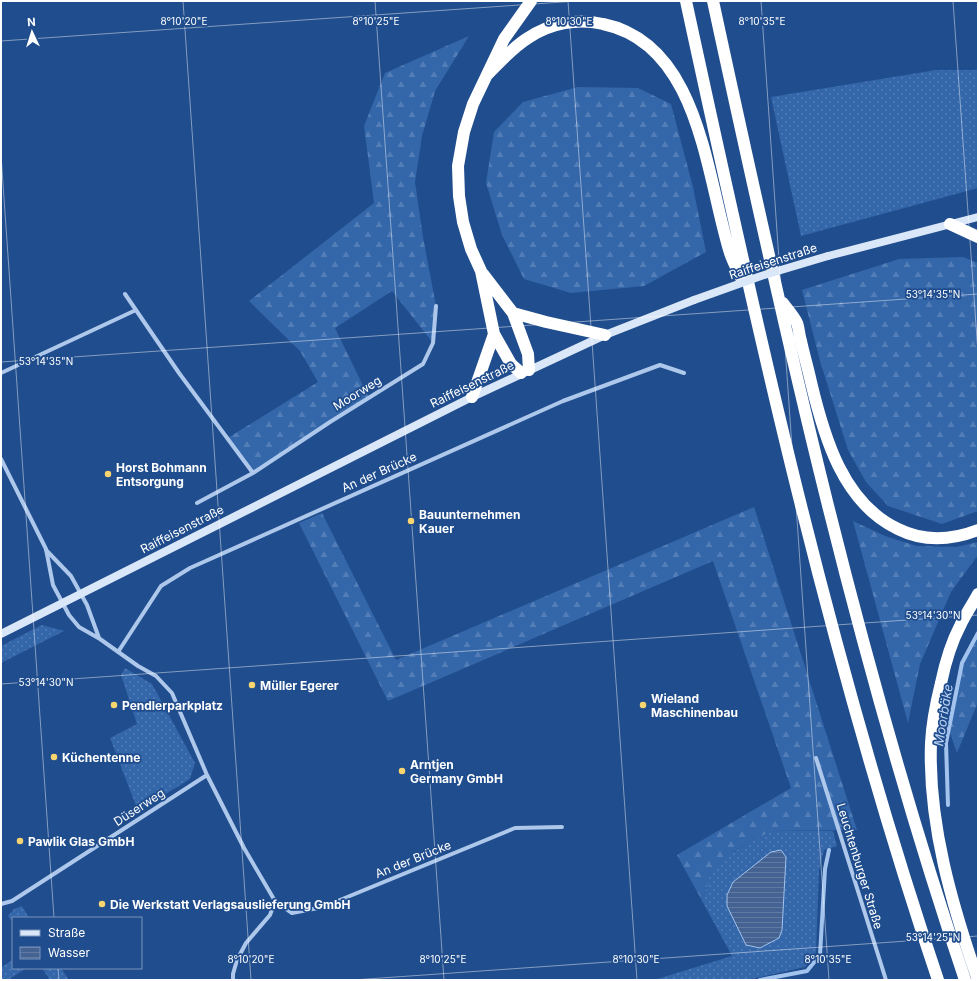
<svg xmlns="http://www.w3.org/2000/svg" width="979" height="981" font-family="Inter,sans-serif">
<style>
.grass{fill:url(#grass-dots)}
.forest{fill:url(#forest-firs)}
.water{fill:url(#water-rules);stroke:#a2c3ed}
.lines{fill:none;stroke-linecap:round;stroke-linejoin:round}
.stream{stroke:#a2c3ed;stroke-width:4}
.minor{stroke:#aec8ec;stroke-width:4}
.secondary{stroke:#dae7f9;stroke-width:8}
.motorway{stroke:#fff;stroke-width:12}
.secondary-bridge{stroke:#dae7f9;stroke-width:8}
.ticks{fill:none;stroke:#fff;stroke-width:1;stroke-opacity:0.45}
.poi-dot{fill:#f9d56f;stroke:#204d8d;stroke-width:1.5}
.labels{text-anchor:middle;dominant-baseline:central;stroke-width:3.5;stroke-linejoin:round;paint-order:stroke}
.street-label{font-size:12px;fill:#fff;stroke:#204d8d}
.poi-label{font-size:12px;font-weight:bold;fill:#fff;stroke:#204d8d;text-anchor:start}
.water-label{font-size:13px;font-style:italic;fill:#bad3f3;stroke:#204d8d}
.ticks-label{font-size:10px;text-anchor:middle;fill:#fff;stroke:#204d8d;stroke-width:3.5;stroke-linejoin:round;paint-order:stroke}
</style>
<defs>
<pattern id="grass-dots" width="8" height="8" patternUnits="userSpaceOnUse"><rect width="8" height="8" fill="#3466aa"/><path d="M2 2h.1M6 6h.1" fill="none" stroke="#527db7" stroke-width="1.8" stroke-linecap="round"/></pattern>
<pattern id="forest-firs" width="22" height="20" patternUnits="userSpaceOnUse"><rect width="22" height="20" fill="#3466aa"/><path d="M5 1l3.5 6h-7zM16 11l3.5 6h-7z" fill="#527db7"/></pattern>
<pattern id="water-rules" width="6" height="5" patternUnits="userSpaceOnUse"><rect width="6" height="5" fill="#446392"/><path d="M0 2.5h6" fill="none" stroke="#607aa2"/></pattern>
</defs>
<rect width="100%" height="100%" fill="#204d8d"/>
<path class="grass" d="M 936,70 L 978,70 L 978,188 L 801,236 L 771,97 Z
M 42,625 L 64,631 L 1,663 L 1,646 Z
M 125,668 L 152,684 L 195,763 L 190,779 L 138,811 L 110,738 L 137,724 L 121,675 Z
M 771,831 L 833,831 L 837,846 L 824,850 L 819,871 L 816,952 L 805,967 L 747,980 L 654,980 L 732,956 L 700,897 L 705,894 C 707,888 707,880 710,875 C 720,856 753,841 771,831 Z
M 22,906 L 29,918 L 13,918 L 13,923 L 8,916 L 14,909 Z
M 13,960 L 13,968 L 27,968 L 8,980 L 1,980 L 1,967 Z
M 42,968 L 61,968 L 69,980 L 50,980 Z"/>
<path class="forest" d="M 469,36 L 435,91 L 422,136 L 415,182 L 423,237 L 436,306 L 433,343 L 392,291 L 335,328 L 369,398 L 253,473 L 226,439 L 318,382 L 300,351 L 249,301 L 374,203 L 364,126 L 385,73 Z
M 578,87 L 638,88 L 671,104 L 693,187 L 706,252 L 644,286 L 571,293 L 524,279 L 502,235 L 486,183 L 494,132 L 523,102 Z
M 963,257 L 978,263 L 978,511 L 942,524 L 888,506 L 866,482 L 848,450 L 820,361 L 802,290 L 899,259 Z
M 754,507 L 857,830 L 771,831 L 736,850 L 719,864 L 710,875 L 705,894 L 700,897 L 677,855 L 791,788 L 713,561 L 388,701 L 299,523 L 322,513 L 396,660 Z
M 853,521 L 885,536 L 917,546 L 956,547 L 978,542 L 978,555 L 951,592 L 920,664 L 908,723 Z
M 978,633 L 978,702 L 957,753 L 949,730 L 962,663 Z"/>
<path class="water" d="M 781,850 L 786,857 L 782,930 L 779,938 L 760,948 L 746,945 L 727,906 L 727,895 L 733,882 L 771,852 Z"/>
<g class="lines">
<path class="stream" d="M 948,805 L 946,743 L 962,663 L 978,633
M 760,980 L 807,971 L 820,955 L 825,869 L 829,850"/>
<path class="minor" d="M 125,294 L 179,373 L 253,473
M 1,373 L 136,310
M 1,459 L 46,549 L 53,585 L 69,615 L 79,627 L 100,639 L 138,666 L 156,676 L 172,693 L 207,775 L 244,848 L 275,901 L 292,913 L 323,907 L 515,828 L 562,827
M 197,503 L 253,473 L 330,422 L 423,364 L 433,343 L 436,306
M 46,550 L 71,576 L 87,605 L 99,638
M 118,652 L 161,586 L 190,568 L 563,401 L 660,365 L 684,373
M 816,758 L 886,980
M 1,904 L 12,901 L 207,775
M 233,980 L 233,974 L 237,960 L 246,943 L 270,915 L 275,901"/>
<path class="secondary" d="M 828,256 L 978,217
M 1,634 L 472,397 L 605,335 L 694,300"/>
<path class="motorway" d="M 686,1 C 757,330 830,660 938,980
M 713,1 C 784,330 857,660 965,980
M 487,75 C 500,62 513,47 528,38 C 550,23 578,18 603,24 C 700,44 706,176 730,253 C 733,262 738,271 742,280
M 950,224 L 978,237
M 483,274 L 513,313 L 528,354 L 529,370
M 783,303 C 787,309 794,316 797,323 C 799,328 799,335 801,341 C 804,355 808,368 811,382 C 824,437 843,503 898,529 C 924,542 952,540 978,530
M 513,313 L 546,322 L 605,335
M 521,373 L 511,364 L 494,334 L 481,271 L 471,249 L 463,222 L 459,196 L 458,166 L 464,132 L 473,104 L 504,39 L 531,1
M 472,397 L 494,334
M 978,594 C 972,605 965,615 960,626 C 951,643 945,664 941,683 C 936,703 932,723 931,743 C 928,823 952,905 978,980"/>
<path class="secondary-bridge" d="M 694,300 L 761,276 L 828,256"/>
</g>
<path class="ticks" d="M 183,1 L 251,980M 375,1 L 444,980M 568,1 L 637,980M 761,1 L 829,980M 953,1 L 978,353M 1,41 L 577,1M 1,155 L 54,918M 1,362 L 978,294M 1,684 L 978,615M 58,968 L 59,980M 353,980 L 978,936"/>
<g class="poi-dot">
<circle cx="108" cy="474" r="4"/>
<circle cx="411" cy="521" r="4"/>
<circle cx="252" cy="685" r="4"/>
<circle cx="114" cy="705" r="4"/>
<circle cx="643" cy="705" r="4"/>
<circle cx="54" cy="757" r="4"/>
<circle cx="402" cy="771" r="4"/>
<circle cx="20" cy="841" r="4"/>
<circle cx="102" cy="904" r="4"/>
</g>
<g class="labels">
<g class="street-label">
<text transform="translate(773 261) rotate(-18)">Raiffeisenstraße</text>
<text transform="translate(472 384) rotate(-26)">Raiffeisenstraße</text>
<text transform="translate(357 393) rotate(-32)">Moorweg</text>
<text transform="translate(379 472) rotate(-24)">An der Brücke</text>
<text transform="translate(182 529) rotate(-27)">Raiffeisenstraße</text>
<text transform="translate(139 807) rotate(-33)">Düserweg</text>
<text transform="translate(413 859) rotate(-22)">An der Brücke</text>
<text transform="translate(860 866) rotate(73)">Leuchtenburger Straße</text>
</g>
<g class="poi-label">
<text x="116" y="467">Horst Bohmann<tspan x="116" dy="14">Entsorgung</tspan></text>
<text x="419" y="514">Bauunternehmen<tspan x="419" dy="14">Kauer</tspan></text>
<text x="260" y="685">Müller Egerer</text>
<text x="651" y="698">Wieland<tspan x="651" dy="14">Maschinenbau</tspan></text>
<text x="122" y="705">Pendlerparkplatz</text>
<text x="62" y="757">Küchentenne</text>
<text x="410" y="764">Arntjen<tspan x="410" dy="14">Germany GmbH</tspan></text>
<text x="28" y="841">Pawlik Glas GmbH</text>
<text x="110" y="904">Die Werkstatt Verlagsauslieferung GmbH</text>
</g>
<g class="water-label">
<text transform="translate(943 715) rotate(-81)">Moorbäke</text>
</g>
</g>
<g class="ticks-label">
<text x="184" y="25">8°10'20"E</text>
<text x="376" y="25">8°10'25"E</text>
<text x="569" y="25">8°10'30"E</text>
<text x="762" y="25">8°10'35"E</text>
<text x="933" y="298">53°14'35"N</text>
<text x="46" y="365">53°14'35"N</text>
<text x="933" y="619">53°14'30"N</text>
<text x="46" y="686">53°14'30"N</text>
<text x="933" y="941">53°14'25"N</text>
<text x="251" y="963">8°10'20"E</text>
<text x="443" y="963">8°10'25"E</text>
<text x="636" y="963">8°10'30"E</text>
<text x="828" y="963">8°10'35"E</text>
</g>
<rect width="979" height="981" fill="none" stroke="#ffffff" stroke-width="4"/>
<rect x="12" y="917" width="130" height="52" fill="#204d8d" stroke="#7994bb"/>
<rect x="20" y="930" width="20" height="6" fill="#dae7f9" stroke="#7994bb"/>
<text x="48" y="937" font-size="12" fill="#ffffff">Straße</text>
<rect x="20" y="947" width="20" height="12" fill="url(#water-rules)" stroke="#7994bb"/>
<text x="48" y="957" font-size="12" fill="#ffffff">Wasser</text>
<g transform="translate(32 32) rotate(356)" stroke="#204d8d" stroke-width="3" paint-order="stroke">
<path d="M0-3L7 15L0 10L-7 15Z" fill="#ffffff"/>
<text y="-6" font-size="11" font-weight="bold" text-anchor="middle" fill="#ffffff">N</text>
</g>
</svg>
